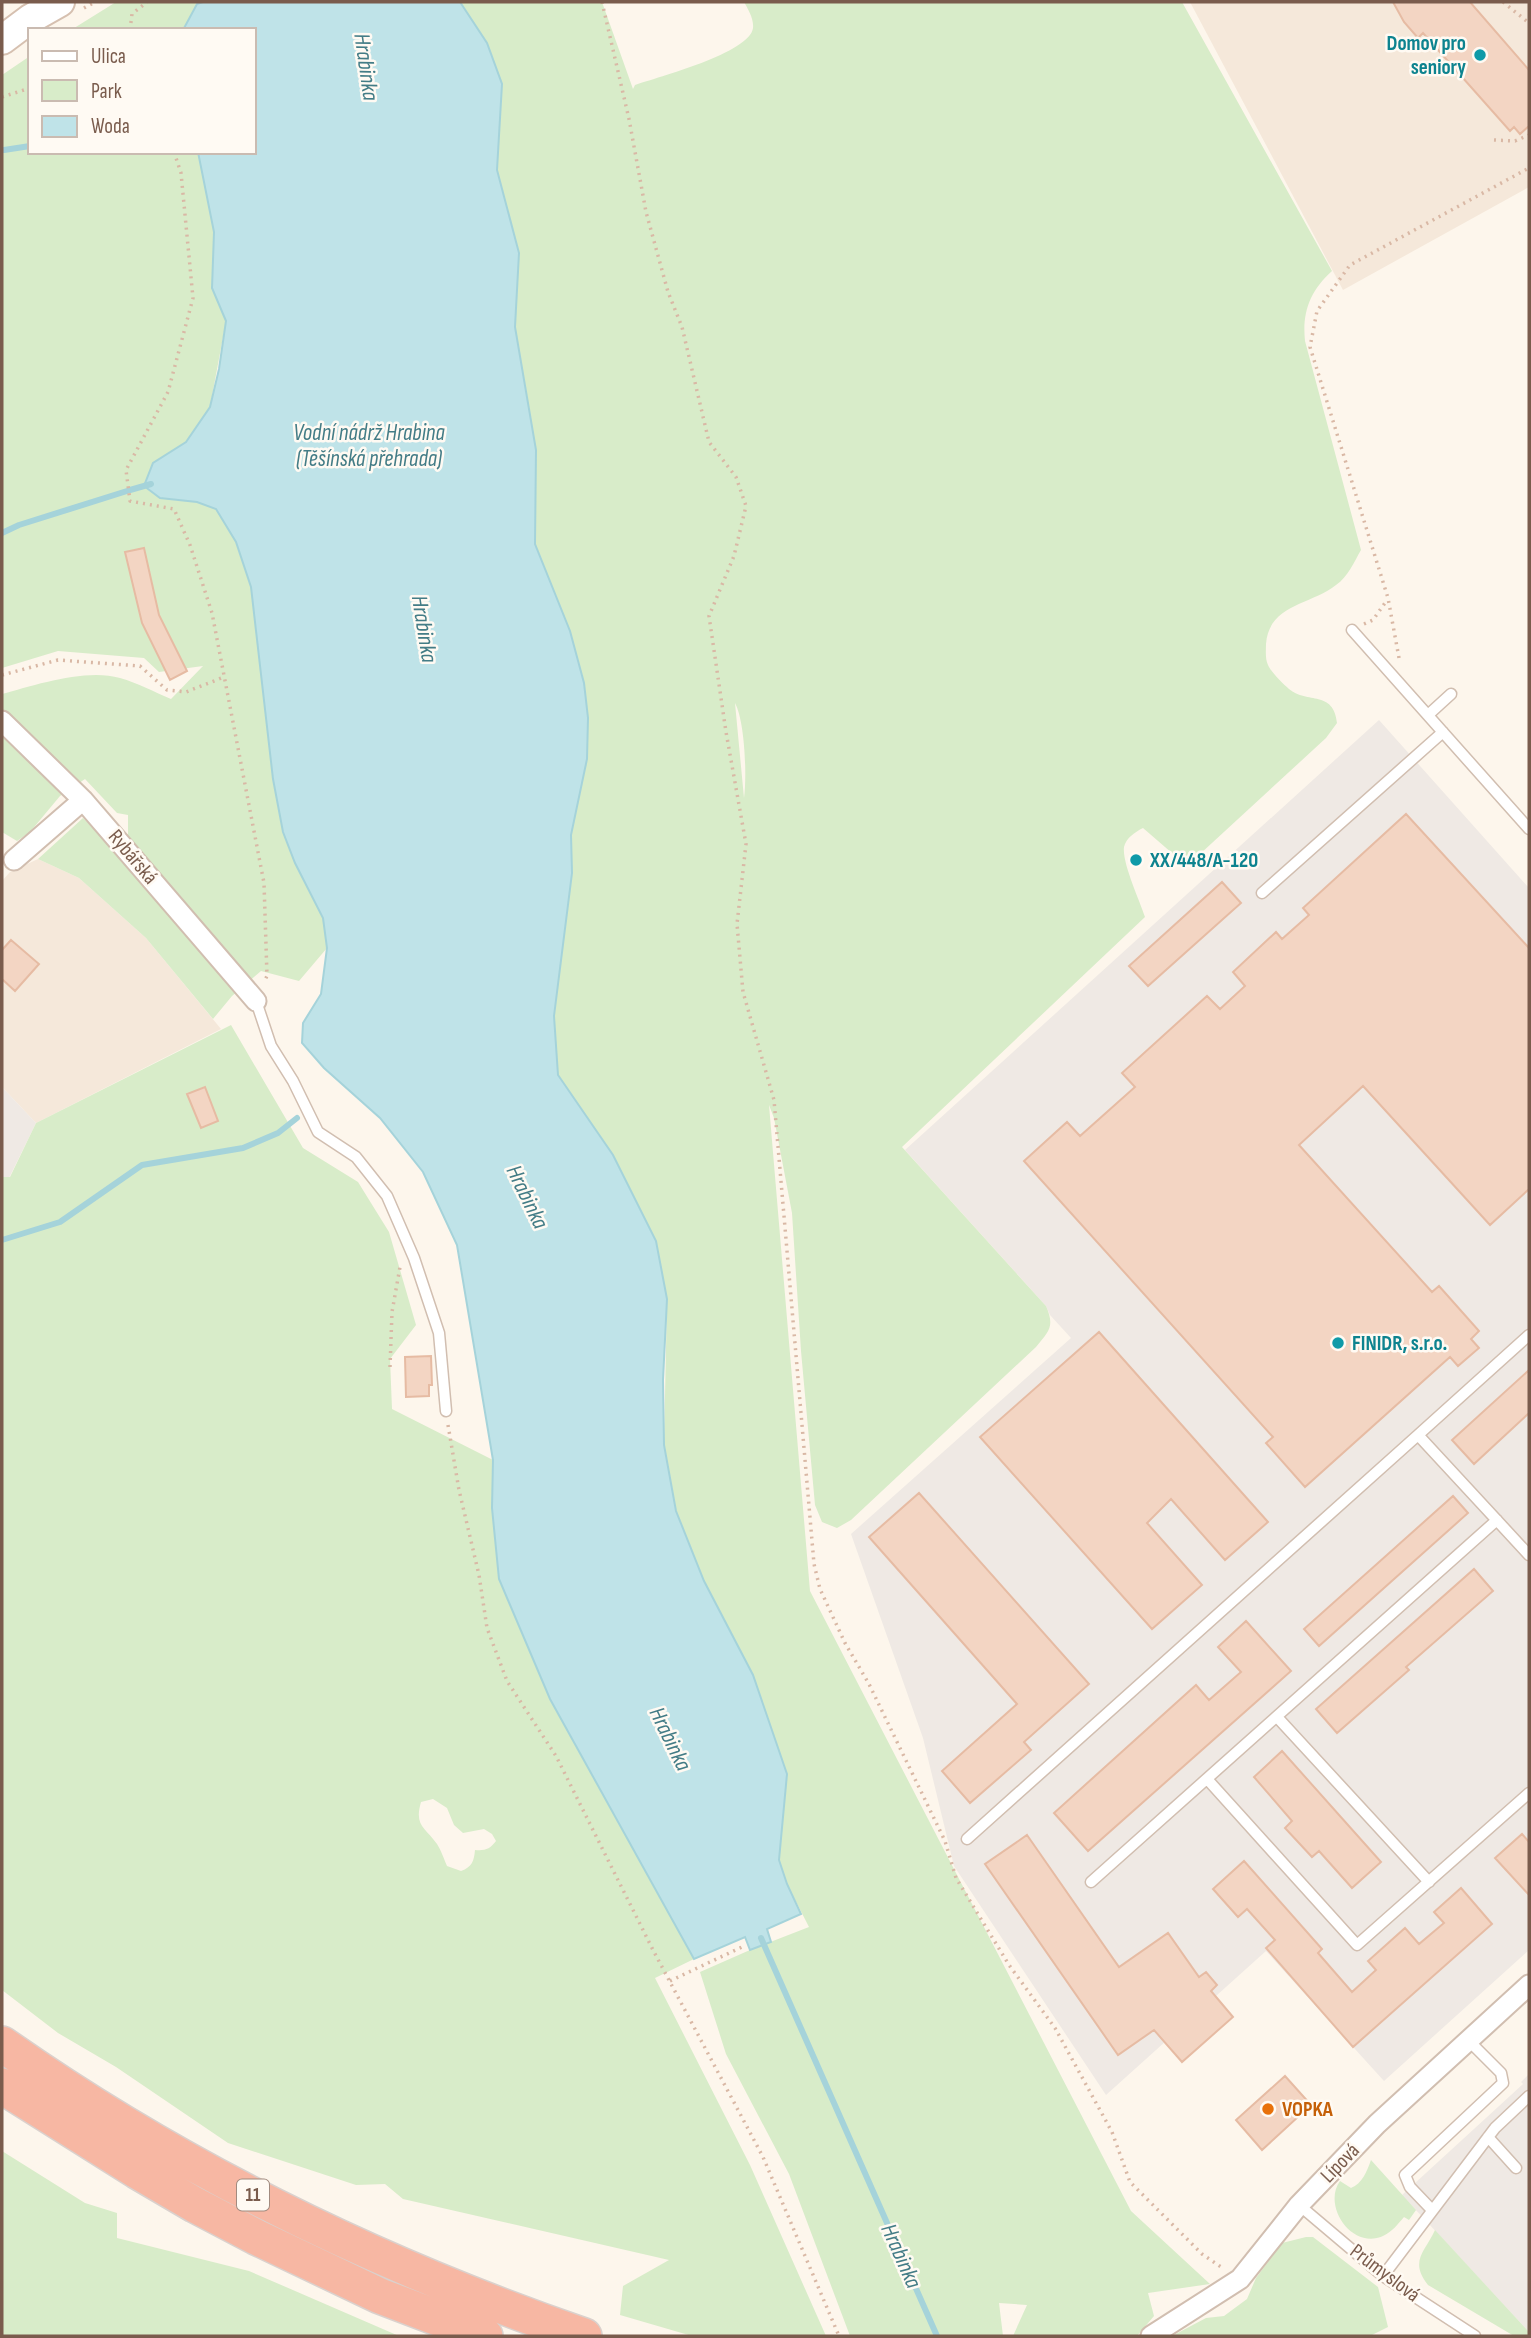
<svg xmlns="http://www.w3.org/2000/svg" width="1531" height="2338" font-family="'Sofia Sans Condensed',sans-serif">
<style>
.residential{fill:#f5e8da}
.industrial{fill:#efe9e4}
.green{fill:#d8ecc9;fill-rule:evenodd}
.water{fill:#bfe3e8;stroke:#a5d3da;stroke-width:2}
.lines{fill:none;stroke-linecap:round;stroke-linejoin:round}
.stream{stroke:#a5d3da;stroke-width:6}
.building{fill:#f3d5c3;stroke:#e6bba3;stroke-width:2}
.lane-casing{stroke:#d1beb0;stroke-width:13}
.street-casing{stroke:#d1beb0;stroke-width:23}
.secondary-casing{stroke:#d6c0b0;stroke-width:32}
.highway-casing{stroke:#dad1cd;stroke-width:38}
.path{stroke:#d9b8a5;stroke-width:3.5;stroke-dasharray:2 5;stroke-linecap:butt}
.lane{stroke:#fff;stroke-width:10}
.street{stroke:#fff;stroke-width:19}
.secondary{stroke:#fff;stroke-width:28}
.highway{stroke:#f7b7a3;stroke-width:35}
.culture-dot{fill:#0f9aa8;stroke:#fffaf3;stroke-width:2.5}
.food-dot{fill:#e8710a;stroke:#fffaf3;stroke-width:2.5}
.labels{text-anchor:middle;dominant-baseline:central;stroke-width:5;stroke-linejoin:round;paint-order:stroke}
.shield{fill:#fffaf3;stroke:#a28b7f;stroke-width:2}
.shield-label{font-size:19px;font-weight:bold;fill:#7a5c4d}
.culture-label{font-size:21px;font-weight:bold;fill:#0d838f;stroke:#fffaf3;text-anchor:start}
.street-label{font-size:21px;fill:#7a5c4d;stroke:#fffaf3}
.food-label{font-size:21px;font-weight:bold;fill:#c56008;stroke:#fffaf3;text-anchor:start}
.water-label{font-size:23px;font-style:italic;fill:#437c86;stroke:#fffaf3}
</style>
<rect width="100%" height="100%" fill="#fdf6ec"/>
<path class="residential" d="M 1190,2 L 1529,2 L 1529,187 L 1343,290 Z
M 38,859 L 79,878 L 146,938 L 221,1029 L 36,1123 L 2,1087 L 2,881 L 10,872 Z"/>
<path class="industrial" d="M 1379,720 L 1529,888 L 1529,1950 L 1384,2081 L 1266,1951 L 1106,2095 L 954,1866 L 923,1738 L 851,1534 L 1071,1338 L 1050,1315 L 1046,1306 L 905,1150 Z
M 2,1087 L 36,1123 L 9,1178 L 2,1177 Z
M 1529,2074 L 1529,2332 L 1402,2195 L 1523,2084 L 1521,2082 Z"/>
<path class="green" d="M 116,2 L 203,2 L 197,5 L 183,30 L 71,30 Z
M 460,2 L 602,2 L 633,89 L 635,85 C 658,77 750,53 753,28 C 754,19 748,9 744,2 L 1182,2 L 1332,271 C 1310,291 1302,312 1305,341 L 1361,550 C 1354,562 1348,577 1336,585 C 1311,605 1269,604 1266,644 C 1266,650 1265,659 1268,665 C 1271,672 1283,684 1289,689 C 1307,704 1334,690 1337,723 L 1326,738 L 1187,866 L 1143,828 C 1135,832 1126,838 1124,847 C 1122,863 1140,901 1145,917 L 902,1147 L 1046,1306 C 1055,1327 1049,1331 1036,1347 L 851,1520 L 837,1528 L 822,1522 L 815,1505 L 801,1351 L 792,1213 L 774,1118 L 769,1105 L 810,1591 L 1131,2211 L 1210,2284 L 1148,2293 L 1154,2316 L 1137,2336 L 1013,2336 L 1027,2305 L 999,2303 L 1003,2336 L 850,2336 L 789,2174 L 726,2054 L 700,1972 L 750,1950 L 809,1927 L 787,1884 L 779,1860 L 787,1774 L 704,1581 L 676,1511 L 664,1445 L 667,1299 L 656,1241 L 613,1155 L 558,1075 L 554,1016 L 572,873 L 571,835 L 587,759 L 570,631 L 535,544 L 536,450 L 515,327 L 519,253 L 497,170 L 502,84 ZM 735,703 C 745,722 747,776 744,798 Z
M 30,56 L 30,152 L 198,152 L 214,232 L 212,288 L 226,321 L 210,407 L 186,442 L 153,463 L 160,498 L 197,502 L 216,509 L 236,542 L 251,587 L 273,779 L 283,832 L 295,863 L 323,917 L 327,948 L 299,981 L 261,971 L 232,996 L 213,1019 L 146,938 L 79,878 L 38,859 L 83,818 L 112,846 L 128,836 L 128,815 L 117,813 L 85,779 L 60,796 L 30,832 L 17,841 L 2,832 L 2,694 C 35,685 86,668 120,678 C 138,683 154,692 171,699 L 203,666 L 159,672 L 144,658 L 58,651 L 2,668 L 2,75 Z
M 231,1025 L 303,1148 L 358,1182 L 389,1232 L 416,1325 L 390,1359 L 392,1409 L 493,1460 L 492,1508 L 499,1579 L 550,1699 L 694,1959 L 655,1978 L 750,2165 L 826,2336 L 692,2336 L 620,2315 L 623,2286 L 669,2260 L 403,2199 L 385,2184 L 356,2185 L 228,2143 L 116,2067 L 58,2033 L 2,1990 L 2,1177 L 10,1177 L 36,1123 ZM 433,1799 L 447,1808 L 454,1825 L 463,1833 L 484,1829 L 492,1834 L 496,1841 C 490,1849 485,1851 475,1850 C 474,1861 472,1867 461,1871 L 447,1866 C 444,1859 441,1850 437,1844 C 425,1827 414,1826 421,1802 Z
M 2,2151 L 85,2203 L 117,2213 L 117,2238 L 249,2271 L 399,2336 L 2,2336 Z
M 1371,2160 L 1416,2210 L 1409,2220 L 1404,2217 C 1398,2224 1392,2232 1383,2236 C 1352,2250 1322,2206 1340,2181 L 1351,2188 C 1362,2184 1367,2171 1371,2160 Z
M 1435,2230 L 1529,2332 L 1529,2336 L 1514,2336 L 1428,2285 C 1409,2261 1425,2252 1435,2230 Z
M 1306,2237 L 1313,2237 L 1378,2287 L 1388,2327 L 1370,2336 L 1172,2336 L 1206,2318 L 1224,2316 L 1247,2299 L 1256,2278 L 1282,2243 Z"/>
<path class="water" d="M 203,2 L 460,2 L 487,43 L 502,84 L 497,170 L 519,253 L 515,327 L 536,450 L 535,544 L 570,631 L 584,683 L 588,718 L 587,759 L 571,835 L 572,873 L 554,1016 L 558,1075 L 613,1155 L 656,1241 L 667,1299 L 663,1380 L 664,1445 L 676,1511 L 704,1581 L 753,1675 L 787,1774 L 779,1860 L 787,1884 L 801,1914 L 767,1929 L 771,1942 L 750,1950 L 745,1937 L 694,1959 L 550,1699 L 499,1579 L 492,1508 L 493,1460 L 457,1245 L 423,1172 L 380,1118 L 324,1068 L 302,1043 L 303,1023 L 321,994 L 327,948 L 323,918 L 295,863 L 283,832 L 273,779 L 251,587 L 236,542 L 216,509 L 197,502 L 160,498 L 144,486 L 153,463 L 186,442 L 210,407 L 219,369 L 226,321 L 212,288 L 214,232 L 198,152 L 254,152 L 254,30 L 183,30 L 197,4 Z"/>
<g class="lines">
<path class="stream" d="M 4,150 L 30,146
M 130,490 L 151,484
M 2,533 L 19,525 L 127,491
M 2,1240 L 60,1222 L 142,1165 L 243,1148 L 278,1133 L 297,1118
M 761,1938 L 937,2336"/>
</g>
<path class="building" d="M 1393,2 L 1470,2 L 1529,70 L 1529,126 L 1520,134 L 1514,127 L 1510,131 L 1423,33 L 1418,38 L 1404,22 Z
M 144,548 L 159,615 L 187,671 L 170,680 L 142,623 L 125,552 Z
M 1406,814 L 1529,948 L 1529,1189 L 1490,1225 L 1363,1086 L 1299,1145 L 1432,1292 L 1439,1286 L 1479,1331 L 1471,1339 L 1479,1348 L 1458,1366 L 1450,1357 L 1305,1487 L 1266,1443 L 1273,1437 L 1024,1161 L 1067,1122 L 1080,1136 L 1135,1087 L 1122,1073 L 1207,996 L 1220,1009 L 1245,986 L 1233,972 L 1276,932 L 1282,939 L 1309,915 L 1303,908 Z
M 1222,882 L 1241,903 L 1148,986 L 1129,966 Z
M 11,940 L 39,964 L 15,991 L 2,979 L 2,950 Z
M 205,1087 L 218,1121 L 201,1128 L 187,1094 Z
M 1099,1332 L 1268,1522 L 1225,1560 L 1171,1499 L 1147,1523 L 1202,1585 L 1152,1629 L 980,1437 Z
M 431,1356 L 432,1385 L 429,1385 L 429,1396 L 406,1397 L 405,1357 Z
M 1529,1370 L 1529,1413 L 1474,1464 L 1452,1440 Z
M 919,1493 L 1089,1684 L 1024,1742 L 1031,1750 L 970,1803 L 942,1771 L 1017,1704 L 869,1537 Z
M 1453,1496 L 1468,1513 L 1319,1646 L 1304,1629 Z
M 1474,1569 L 1493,1591 L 1406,1667 L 1409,1670 L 1337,1733 L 1316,1709 Z
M 1246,1621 L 1291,1671 L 1088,1851 L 1054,1813 L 1196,1685 L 1209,1700 L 1241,1672 L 1218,1647 Z
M 1282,1751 L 1381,1862 L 1352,1888 L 1319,1851 L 1312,1857 L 1285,1828 L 1292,1821 L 1254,1777 Z
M 1522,1834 L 1529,1842 L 1529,1895 L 1495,1858 Z
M 1027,1835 L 1119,1967 L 1168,1933 L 1199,1977 L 1206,1972 L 1217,1985 L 1211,1991 L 1233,2017 L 1182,2062 L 1154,2030 L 1118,2055 L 985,1864 Z
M 1244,1861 L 1322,1949 L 1318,1953 L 1352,1992 L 1376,1970 L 1368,1961 L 1405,1928 L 1419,1944 L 1444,1923 L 1434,1912 L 1461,1888 L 1492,1924 L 1353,2047 L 1266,1948 L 1275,1940 L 1247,1909 L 1238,1917 L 1213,1889 Z
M 1285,2076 L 1311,2105 L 1262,2150 L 1236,2120 Z"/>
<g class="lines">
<defs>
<path id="lane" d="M 1352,630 L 1529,829
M 1428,715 L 1451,694
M 1262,893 L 1443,732
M 256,1001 L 271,1046 L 293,1081 L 318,1132 L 356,1157 L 387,1196 L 414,1258 L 439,1333 L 446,1411
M 1418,1435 L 1529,1335
M 1277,1717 L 1429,1882
M 1207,1779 L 1357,1945 L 1529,1793
M 967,1839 L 1418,1435 L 1529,1555
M 1091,1882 L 1497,1520
M 1488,2137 L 1516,2168
M 1299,2205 L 1383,2276 L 1475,2336
M 1432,2210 L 1410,2187 L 1405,2175 L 1503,2083 L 1501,2073 L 1468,2040
M 1383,2276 L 1495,2128 L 1529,2096"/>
<path id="street" d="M 2,721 L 83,800 L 256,1001
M 14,860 L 83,800
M 1151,2336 L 1240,2279 L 1299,2205 L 1377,2124 L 1529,1985"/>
<path id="secondary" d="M 2,40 L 30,19 L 60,2"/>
<path id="highway" d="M 2,2044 C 180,2169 378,2265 584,2336
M 2,2086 L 137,2171 L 195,2205 L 256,2237 L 380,2296 L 485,2336"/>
</defs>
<use href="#lane" class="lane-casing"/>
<use href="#street" class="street-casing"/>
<use href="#secondary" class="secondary-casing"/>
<use href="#highway" class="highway-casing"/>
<path class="path" d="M 602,2 L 629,119 L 646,212 L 668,292 L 682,327 L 709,442 L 736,477 L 746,506 L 734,556 L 709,616 L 726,732 L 746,844 L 737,924 L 743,992 L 774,1100 L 814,1564 L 820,1589 L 845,1643 L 869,1684 L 945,1841 L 956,1878 L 1009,1965 L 1055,2028 L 1112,2132 L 1130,2182 L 1202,2254 L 1221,2267
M 1503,2 L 1529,23
M 84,8 L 95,2
M 130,30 L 132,14 L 147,2
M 2,97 L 30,88
M 1494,140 L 1515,141 L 1529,135
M 174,152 L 181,173 L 193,298 L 168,392 L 126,470 L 130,501 L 174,509 L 190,545 L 212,613 L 264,883 L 267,976 L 265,980
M 1364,624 L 1373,620 L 1387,600
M 1399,658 L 1388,598 L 1310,347 L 1317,311 L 1350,265 L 1529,168
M 2,675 L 58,660 L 140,666 L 167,690 L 186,692 L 224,677
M 390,1367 L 392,1312 L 400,1267
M 448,1425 L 459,1490 L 479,1575 L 487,1628 L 507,1681 L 556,1756 L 653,1950 L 763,2157 L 839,2336
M 670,1981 L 744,1946"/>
<use href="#lane" class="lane"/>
<use href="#street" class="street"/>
<use href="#secondary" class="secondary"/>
<use href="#highway" class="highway"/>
</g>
<g class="culture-dot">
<circle cx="1480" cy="55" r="7"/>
<circle cx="1136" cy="860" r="7"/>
<circle cx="1338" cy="1343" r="7"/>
</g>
<circle class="food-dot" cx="1268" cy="2109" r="7"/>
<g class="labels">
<rect class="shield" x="237" y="2179.5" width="32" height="31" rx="5"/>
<g class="shield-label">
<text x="253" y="2195">11</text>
</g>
<g class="culture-label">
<text x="1466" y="43" text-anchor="end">Domov pro<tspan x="1466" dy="24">seniory</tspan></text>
<text x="1150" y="860">XX/448/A-120</text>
<text x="1352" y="1343">FINIDR, s.r.o.</text>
</g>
<g class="street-label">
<text transform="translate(133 857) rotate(50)">Rybářská</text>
<text transform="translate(1340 2163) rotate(-46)">Lípová</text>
<text transform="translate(1385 2273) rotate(37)">Průmyslová</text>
</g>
<g class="food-label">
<text x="1282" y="2109">VOPKA</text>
</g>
<g class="water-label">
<text transform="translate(366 67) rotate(82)">Hrabinka</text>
<text x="369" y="433">Vodní nádrž Hrabina<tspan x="369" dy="26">(Těšínská přehrada)</tspan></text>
<text transform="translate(424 629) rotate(81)">Hrabinka</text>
<text transform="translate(527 1197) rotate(64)">Hrabinka</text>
<text transform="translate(670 1739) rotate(64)">Hrabinka</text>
<text transform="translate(901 2256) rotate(66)">Hrabinka</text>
</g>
</g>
<rect width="1531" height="2338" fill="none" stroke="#7a5c4d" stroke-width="7"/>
<rect x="28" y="28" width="228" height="126" fill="#fffaf3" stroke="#cabbb1" stroke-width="2"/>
<rect x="42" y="51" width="35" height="10" fill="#ffffff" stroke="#cabbb1" stroke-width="2"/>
<text x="91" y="63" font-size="21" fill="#7a5c4d">Ulica</text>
<rect x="42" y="80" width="35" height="21" fill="#d8ecc9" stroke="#cabbb1" stroke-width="2"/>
<text x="91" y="98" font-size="21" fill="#7a5c4d">Park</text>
<rect x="42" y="116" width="35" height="21" fill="#bfe3e8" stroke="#cabbb1" stroke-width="2"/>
<text x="91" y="133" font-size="21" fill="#7a5c4d">Woda</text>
</svg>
